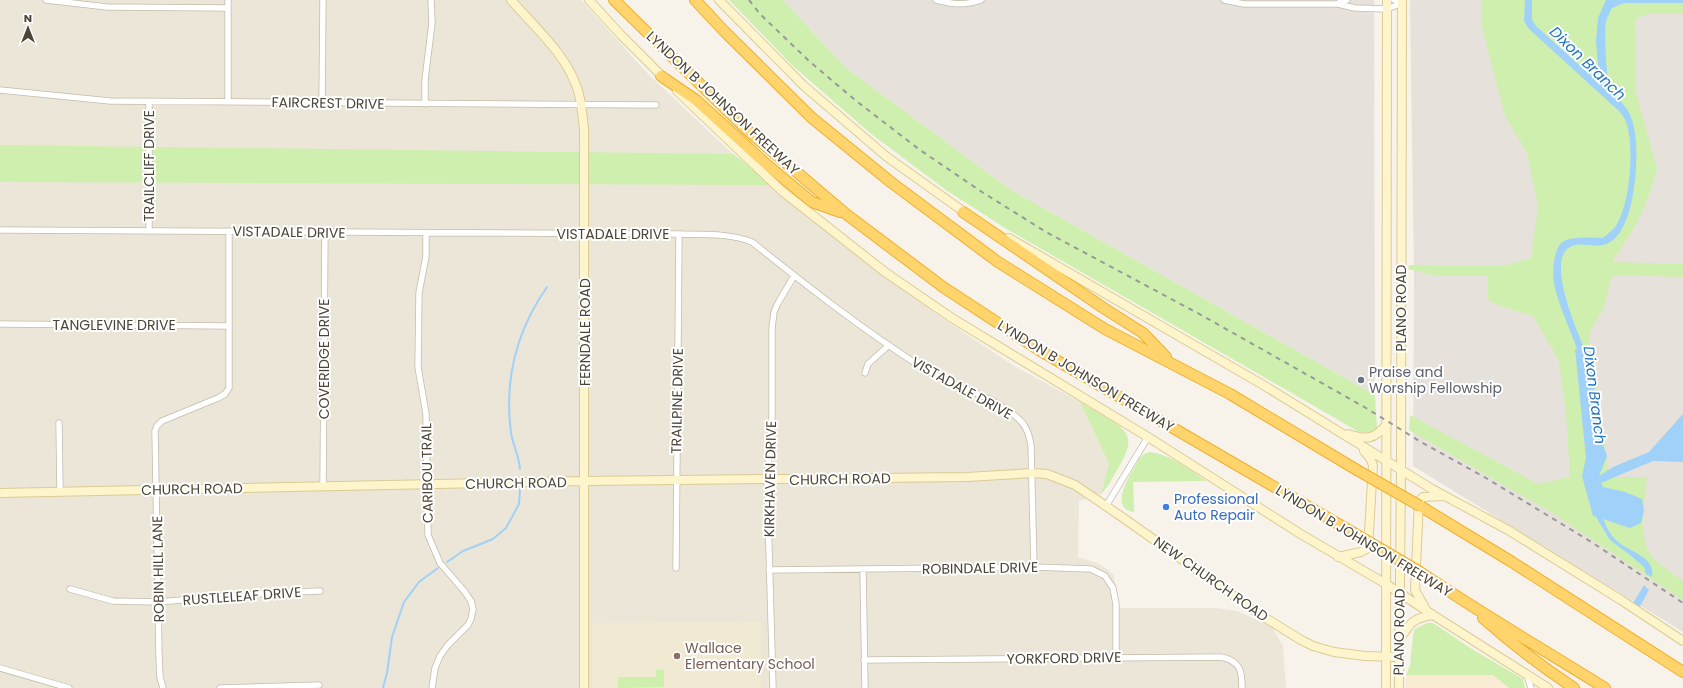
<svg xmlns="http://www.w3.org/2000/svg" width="1683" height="688" font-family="Poppins,sans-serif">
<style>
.residential{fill:#ebe6d7}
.commercial{fill:#faebd4}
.industrial{fill:#e6e2db}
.education{fill:#f1ead2}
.green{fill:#cfefaf}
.water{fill:#a0d1f9}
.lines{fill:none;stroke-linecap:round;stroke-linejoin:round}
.stream{stroke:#a0d1f9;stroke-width:2}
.street-casing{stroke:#c4bcab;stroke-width:7}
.secondary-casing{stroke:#dccb95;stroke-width:10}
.highway-casing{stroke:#f0af2a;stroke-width:12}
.street{stroke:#fff;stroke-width:5.5}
.secondary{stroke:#fff5cc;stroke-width:8}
.highway{stroke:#ffd46d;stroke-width:10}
.rail{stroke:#999;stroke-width:2;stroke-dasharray:5 5;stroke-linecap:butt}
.highway-bridge-casing{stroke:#f0af2a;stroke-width:12;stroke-linecap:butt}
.highway-bridge{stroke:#ffd46d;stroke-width:10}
.worship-dot{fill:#6b7280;stroke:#fff;stroke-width:1.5}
.shop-dot{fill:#3f7fe0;stroke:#fff;stroke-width:1.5}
.education-dot{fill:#8d6e63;stroke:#fff;stroke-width:1.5}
.labels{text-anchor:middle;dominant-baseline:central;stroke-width:4;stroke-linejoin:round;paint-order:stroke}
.street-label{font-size:14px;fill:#4c4437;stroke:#fff}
.worship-label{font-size:14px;fill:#5b616d;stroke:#fff;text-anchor:start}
.shop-label{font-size:14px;fill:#366cbe;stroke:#fff;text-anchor:start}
.education-label{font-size:14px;fill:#785e54;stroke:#fff;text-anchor:start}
.water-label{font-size:15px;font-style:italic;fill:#2075be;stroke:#fff}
</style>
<rect width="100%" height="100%" fill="#f7f3ea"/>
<path class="residential" d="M 0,0 L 581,0 L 648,74 L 733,154 L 942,318 L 1014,366 L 1080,402 L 1109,464 L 1101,494 L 1079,501 L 1078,557 L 1097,563 L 1106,568 L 1114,576 L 1120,608 L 1216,608 L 1237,611 L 1272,627 L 1283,646 L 1286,688 L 0,688 Z"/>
<path class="commercial" d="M 1406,675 L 1493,675 L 1509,688 L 1405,688 Z"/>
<path class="industrial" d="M 783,0 L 1374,0 L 1375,395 L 1011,190 L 846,68 Z
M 1410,0 L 1683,0 L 1683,632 L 1413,466 L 1414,279 Z"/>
<path class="education" d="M 761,622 L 761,688 L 592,688 L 592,623 Z"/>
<path class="green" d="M 729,0 L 783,0 L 846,68 L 1011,190 L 1375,395 L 1377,428 L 1371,433 L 1359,432 L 1328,414 L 1005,228 L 946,190 L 870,133 L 793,66 Z
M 1481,0 L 1683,0 L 1683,14 L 1648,14 L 1635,19 L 1636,93 L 1657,169 L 1648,198 L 1636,225 L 1612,262 L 1683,264 L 1683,277 L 1612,275 L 1604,307 L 1589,334 L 1609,477 L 1647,477 C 1645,499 1639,526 1647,548 C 1653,562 1671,572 1683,581 L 1683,600 L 1554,514 L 1409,430 L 1410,415 L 1538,484 L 1570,477 L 1566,415 L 1559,361 L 1533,316 L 1500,306 L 1488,300 L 1488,276 L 1436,276 L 1408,269 L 1409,265 L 1504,266 L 1531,258 L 1538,207 L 1527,153 L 1505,116 L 1481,23 Z
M 0,145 L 733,154 L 773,185 L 0,182 Z
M 1080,402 C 1089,407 1098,413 1107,418 C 1131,432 1134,440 1120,465 C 1114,475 1109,486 1101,494 L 1109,464 Z
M 1150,452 C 1171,455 1189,469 1206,481 L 1133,482 L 1134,512 C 1111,509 1126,481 1133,470 C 1136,465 1139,457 1144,454 C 1146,453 1148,453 1150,452 Z
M 1427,623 L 1433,623 L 1470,648 L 1523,679 L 1525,688 L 1509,688 L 1493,675 L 1406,675 L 1410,666 L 1413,635 L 1415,629 Z
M 656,670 L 664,670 L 664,687 L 618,688 L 618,677 L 656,677 Z"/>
<path class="water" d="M 1525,0 L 1532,0 L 1532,20 L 1536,26 L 1597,81 L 1599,77 L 1596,41 L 1598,18 L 1606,0 L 1683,0 L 1683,3 L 1624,3 L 1612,8 C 1610,12 1607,17 1606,22 C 1604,34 1606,83 1612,94 C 1613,97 1618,100 1621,102 C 1626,107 1630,113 1632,120 C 1638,138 1637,168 1634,187 C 1632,205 1624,241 1603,245 C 1592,248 1577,240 1567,249 C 1549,266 1576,328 1584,348 L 1590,353 L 1600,436 L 1607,456 L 1599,476 L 1613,467 L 1649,452 L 1683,414 L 1683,462 L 1653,461 L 1601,483 L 1603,487 L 1625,492 L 1642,499 L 1644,511 L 1641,523 L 1630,528 L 1603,519 C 1606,525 1609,533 1614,538 C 1626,552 1656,555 1652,577 L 1646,574 L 1644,567 L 1630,555 L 1610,540 L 1596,517 L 1593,516 L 1582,476 L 1586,458 L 1575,349 L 1577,349 C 1570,329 1560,308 1555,288 C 1552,277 1552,248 1564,241 C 1575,236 1591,238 1603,238 C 1607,234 1612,231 1615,227 C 1630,207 1635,146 1626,122 C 1625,118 1622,115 1620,112 L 1529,29 L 1524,21 Z
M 1644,585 L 1649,590 L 1638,610 L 1632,605 Z"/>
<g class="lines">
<path class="stream" d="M 520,469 C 519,456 513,445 511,433 C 504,380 517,330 547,287
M 447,562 L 463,551 L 493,539 L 506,528 L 519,504 L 520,489
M 383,688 L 387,673 L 392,637 L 404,602 L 419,582 L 438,568"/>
<defs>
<path id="street" d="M 46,0 L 107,7 L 228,8
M 228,0 L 228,102
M 936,0 C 952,4 964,6 981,0
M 1224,0 L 1244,4 L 1338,4 L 1355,8 L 1387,9 L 1402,3
M 1394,0 L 1402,3
M 1338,3 L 1347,0
M 0,90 L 110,101 L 656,105
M 322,103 L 323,0
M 425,104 L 425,80 L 432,23 L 431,0
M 0,230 L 679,234 C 704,235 729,233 752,242 C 807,286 863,330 923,368 C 952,386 987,393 1014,415 C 1025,423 1029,432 1031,446 L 1034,567
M 149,230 L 149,102
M 426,233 L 426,256 L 419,293 L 418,367 L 426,414 L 428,535 L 440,563 L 465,592 L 471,601 L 473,609 L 471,619 L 468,625 L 447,646 L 440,656 L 435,668 L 432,688
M 0,324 L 228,326
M 865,373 L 868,364 L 889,345
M 59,423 L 60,491
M 323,487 L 325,232
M 1106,506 L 1148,437
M 676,568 L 679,234
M 863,569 L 865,688
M 769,570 L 1034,567 L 1091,569 L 1105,576 L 1113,588 L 1116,604 L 1116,657
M 70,589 L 113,601 L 158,602 L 269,593 L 320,591
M 864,660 L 1221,657 C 1240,661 1242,670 1242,688
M 0,668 L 69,688
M 1527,675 L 1531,688
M 163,688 L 160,677 L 159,656 L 155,431 L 157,426 L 162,421 L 218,398 L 225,394 L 229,388 L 229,231
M 220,688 L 319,685
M 773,688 L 767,480 L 772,415 L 772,328 L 774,312 L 778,303 L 794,276"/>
<path id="secondary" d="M 511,0 C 533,25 565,54 576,85 C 582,99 582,114 584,128 L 584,688
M 589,0 L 621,35 L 666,80
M 719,0 L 804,86 L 887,157 L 967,214
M 677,91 L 782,191 L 885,272 L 952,318 L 1148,437 L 1299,533 L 1386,584 L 1433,615 L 1548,688
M 1009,238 L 1265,386 L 1432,489 L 1508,530 L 1621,600 L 1683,641
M 1348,434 C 1367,440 1374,440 1387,424
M 0,493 L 584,481 L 967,477 L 1033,473 L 1047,474 L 1075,485 L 1122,517 L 1259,614 L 1301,640 L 1313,646 L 1334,652 L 1365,656 L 1399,657
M 1338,557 L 1361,552 L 1368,548 L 1373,465 L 1370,458 L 1364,451
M 1425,608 L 1415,590 L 1419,501 L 1423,497 L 1445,496
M 1400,639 C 1410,623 1413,618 1433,615
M 1386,688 L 1387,0
M 1399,688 L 1401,470 L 1402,0"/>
<path id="highway" d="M 614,0 L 746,129 L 846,214 L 943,287 L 1039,350 L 1352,532
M 695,0 L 724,31 L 812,118 L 892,183 L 998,262 L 1105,329 L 1230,394 L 1357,470
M 661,76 L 696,100 L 765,163 L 812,202 L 840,212
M 963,212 L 1102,307 L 1143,333 L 1166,357
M 1420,506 L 1512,562 L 1683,672
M 1420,572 C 1480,613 1543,649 1605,688
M 1483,618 C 1512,644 1541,666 1574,688"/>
</defs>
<use href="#street" class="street-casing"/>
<use href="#secondary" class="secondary-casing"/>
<use href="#highway" class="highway-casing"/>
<use href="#street" class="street"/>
<use href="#secondary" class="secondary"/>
<use href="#highway" class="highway"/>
<path class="rail" d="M 749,0 L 760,14 L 808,60 L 855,100 L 920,150 L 982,192 L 1046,232 L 1203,316 L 1366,408 L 1421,442 L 1486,478 L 1593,543 L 1683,603"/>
<defs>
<path id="highway-bridge" d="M 1357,470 L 1420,506
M 1352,532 L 1420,572"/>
</defs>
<use href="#highway-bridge" class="highway-bridge-casing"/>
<use href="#highway-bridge" class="highway-bridge"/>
</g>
<circle class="worship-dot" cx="1361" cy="380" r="4"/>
<circle class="shop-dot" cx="1166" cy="507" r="4"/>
<circle class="education-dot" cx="677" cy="656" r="4"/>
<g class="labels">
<g class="street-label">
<text transform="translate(328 103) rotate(1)">FAIRCREST DRIVE</text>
<text transform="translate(723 103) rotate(43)">LYNDON B JOHNSON FREEWAY</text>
<text transform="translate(149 166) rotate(-90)">TRAILCLIFF DRIVE</text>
<text transform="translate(289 232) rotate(1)">VISTADALE DRIVE</text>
<text x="613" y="234">VISTADALE DRIVE</text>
<text transform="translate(1401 308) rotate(-90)">PLANO ROAD</text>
<text x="114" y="325">TANGLEVINE DRIVE</text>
<text transform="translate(585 332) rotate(-90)">FERNDALE ROAD</text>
<text transform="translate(324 359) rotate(-90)">COVERIDGE DRIVE</text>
<text transform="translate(1086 376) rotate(31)">LYNDON B JOHNSON FREEWAY</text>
<text transform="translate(962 388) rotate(29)">VISTADALE DRIVE</text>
<text transform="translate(677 401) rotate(-89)">TRAILPINE DRIVE</text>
<text transform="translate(427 473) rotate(-91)">CARIBOU TRAIL</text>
<text transform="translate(770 479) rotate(-89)">KIRKHAVEN DRIVE</text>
<text transform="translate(840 479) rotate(-1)">CHURCH ROAD</text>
<text transform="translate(516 483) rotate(-1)">CHURCH ROAD</text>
<text transform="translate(192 489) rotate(-1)">CHURCH ROAD</text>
<text transform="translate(1364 541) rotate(31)">LYNDON B JOHNSON FREEWAY</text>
<text transform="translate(980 568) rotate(-1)">ROBINDALE DRIVE</text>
<text transform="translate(158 569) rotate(-91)">ROBIN HILL LANE</text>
<text transform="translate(1211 579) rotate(35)">NEW CHURCH ROAD</text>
<text transform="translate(242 596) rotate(-4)">RUSTLELEAF DRIVE</text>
<text transform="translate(1399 632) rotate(-89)">PLANO ROAD</text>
<text transform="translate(1064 658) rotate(-1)">YORKFORD DRIVE</text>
</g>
<g class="worship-label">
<text x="1369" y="372">Praise and<tspan x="1369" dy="16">Worship Fellowship</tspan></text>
</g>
<g class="shop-label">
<text x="1174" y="499">Professional<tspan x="1174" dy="16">Auto Repair</tspan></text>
</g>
<g class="education-label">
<text x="685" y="648">Wallace<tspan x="685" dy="16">Elementary School</tspan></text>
</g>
<g class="water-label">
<text transform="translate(1588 63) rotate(44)">Dixon Branch</text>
<text transform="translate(1595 395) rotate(83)">Dixon Branch</text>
</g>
</g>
<g transform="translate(28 28)" stroke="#ffffff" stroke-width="3" paint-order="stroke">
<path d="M0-3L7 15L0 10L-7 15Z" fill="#4c4437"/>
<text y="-6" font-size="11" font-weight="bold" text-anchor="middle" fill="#4c4437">N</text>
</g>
</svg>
